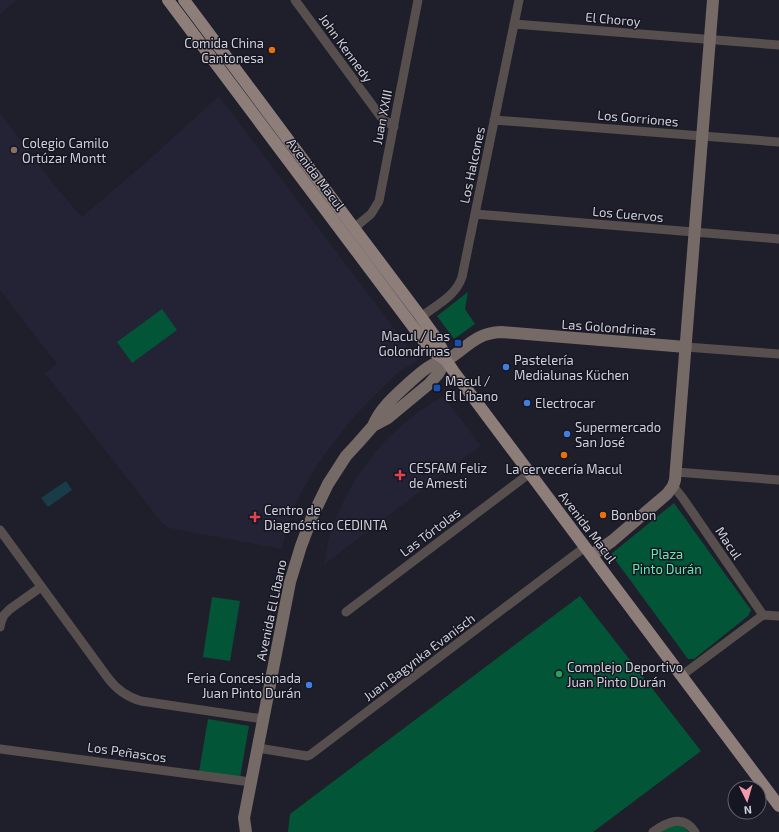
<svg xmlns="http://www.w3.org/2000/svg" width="779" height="832" font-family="'Exo 2',sans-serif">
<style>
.built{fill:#242336}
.green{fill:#035538}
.water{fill:#193d48}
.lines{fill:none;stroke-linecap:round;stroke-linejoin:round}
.street{stroke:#574f4d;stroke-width:9}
.secondary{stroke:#766a66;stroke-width:12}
.primary{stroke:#8d7e79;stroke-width:12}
.food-dot{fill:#e8710a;stroke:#161522;stroke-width:1.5}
.education-dot{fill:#8d6e63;stroke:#161522;stroke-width:1.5}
.transit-dot{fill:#1a4fb4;stroke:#161522;stroke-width:1.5}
.shop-dot{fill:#3f7fe0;stroke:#161522;stroke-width:1.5}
.health-dot{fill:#e0444e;stroke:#161522;stroke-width:1.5}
.leisure-dot{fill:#2e9e5b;stroke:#161522;stroke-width:1.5}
.labels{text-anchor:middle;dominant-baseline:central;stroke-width:3;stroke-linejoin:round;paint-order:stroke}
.street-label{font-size:13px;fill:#d0d0d9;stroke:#161522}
.poi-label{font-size:13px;fill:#d0d0d9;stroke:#161522;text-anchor:start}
.park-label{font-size:13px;fill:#67eaaf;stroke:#161522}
</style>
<rect width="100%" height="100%" fill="#1f1f2b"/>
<path class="built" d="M 0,0 L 15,0 L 16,1 L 0,14 Z
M 219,96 L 418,360 L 400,371 L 383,387 L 352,419 L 334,442 L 317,465 L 303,489 L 290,517 L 282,549 L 169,528 L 162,523 L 45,373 L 57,364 L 0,290 L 0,113 L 56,187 L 82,217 L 142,166 Z
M 443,396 L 481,446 L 462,459 L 324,565 L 329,537 L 336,518 L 344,500 L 353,483 L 364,467 L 376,451 L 389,437 L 403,424 L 418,412 Z"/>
<path class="green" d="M 468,292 L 465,309 L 475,324 L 454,339 L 437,316 Z
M 162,309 L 177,330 L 132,363 L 117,342 Z
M 674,503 L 751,610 L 748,616 L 694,659 L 688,659 L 611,554 Z
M 580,596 L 701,751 L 593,832 L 288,832 L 290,814 Z
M 212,597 L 240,601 L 230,661 L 203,657 Z
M 208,719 L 249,726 L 240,778 L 199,772 Z
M 682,825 L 689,832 L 658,832 L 664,827 Z"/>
<path class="water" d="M 66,481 L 72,490 L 48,507 L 41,498 Z"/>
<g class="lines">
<path class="street" d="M 295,0 L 381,117 L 394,127
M 514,24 L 779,45
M 494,120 L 779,142
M 475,214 L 779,239
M 354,228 L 371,214 L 379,201 L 418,0
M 421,317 C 436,305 456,296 462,277 L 519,0
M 686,347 L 779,354
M 676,472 L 779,480
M 673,486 L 682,497 L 763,615
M 0,530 L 108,678 C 117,690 127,697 141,701 L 263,719
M 346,612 L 530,473
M 0,627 L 1,622 L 4,615 L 10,609 L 41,587
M 681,676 L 763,615 L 779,616
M 258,748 L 307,756 L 310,755 L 585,547
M 0,749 L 251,782
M 653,832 C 667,822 683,814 695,832"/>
<path class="secondary" d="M 373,426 C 380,408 396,395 410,382 C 417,376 424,369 432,365 C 437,362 442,362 447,360 C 467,348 475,333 501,332 L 686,347
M 592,555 L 612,541 L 667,494 L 673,486 L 675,480 L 713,0
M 246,832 L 244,818 L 290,582 L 301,546 L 312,517 L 328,484 L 346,456 L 358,443 L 373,426 L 388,418 L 429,384 L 438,374 L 446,360"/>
<path class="primary" d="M 168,0 L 426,344 L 435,353 L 446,360
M 184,0 L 354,228 L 421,317 L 436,338 L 442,349 L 446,360 L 454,372 L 779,806"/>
</g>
<g class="food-dot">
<circle cx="272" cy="50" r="4"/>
<circle cx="564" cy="455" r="4"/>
<circle cx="603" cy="515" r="4"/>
</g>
<circle class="education-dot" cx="14" cy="150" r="4"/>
<g class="transit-dot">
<rect x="454" y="339" width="8" height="8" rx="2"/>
<rect x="433" y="384" width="8" height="8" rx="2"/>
</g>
<g class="shop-dot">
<circle cx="506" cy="367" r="4"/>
<circle cx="527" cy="403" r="4"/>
<circle cx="567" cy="434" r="4"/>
<circle cx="309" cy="685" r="4"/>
</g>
<g class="health-dot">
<path d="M398 469h4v4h4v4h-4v4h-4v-4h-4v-4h4z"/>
<path d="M253 511h4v4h4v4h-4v4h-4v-4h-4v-4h4z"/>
</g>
<circle class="leisure-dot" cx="559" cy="674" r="4"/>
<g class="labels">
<g class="street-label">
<text transform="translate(613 19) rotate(5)">El Choroy</text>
<text transform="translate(346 48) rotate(54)">John Kennedy</text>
<text transform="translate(382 117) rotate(-79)">Juan XXIII</text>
<text transform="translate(638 118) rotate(5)">Los Gorriones</text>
<text transform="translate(472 165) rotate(-78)">Los Halcones</text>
<text transform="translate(316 174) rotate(53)">Avenida Macul</text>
<text transform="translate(628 214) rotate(5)">Los Cuervos</text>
<text transform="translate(609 327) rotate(4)">Las Golondrinas</text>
<text transform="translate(588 527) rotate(53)">Avenida Macul</text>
<text transform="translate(430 532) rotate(-37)">Las Tórtolas</text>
<text transform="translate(729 543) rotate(56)">Macul</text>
<text transform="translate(271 610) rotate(-78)">Avenida El Líbano</text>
<text transform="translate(419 657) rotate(-37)">Juan Bagynka Evanisch</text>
<text transform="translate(127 752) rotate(8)">Los Peñascos</text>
</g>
<g class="poi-label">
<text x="264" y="43" text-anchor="end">Comida China<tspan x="264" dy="15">Cantonesa</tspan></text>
<text x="22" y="143">Colegio Camilo<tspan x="22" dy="15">Ortúzar Montt</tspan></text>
<text x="450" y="336" text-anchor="end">Macul / Las<tspan x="450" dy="15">Golondrinas</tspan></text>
<text x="514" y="360">Pastelería<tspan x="514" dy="15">Medialunas Küchen</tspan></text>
<text x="445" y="381">Macul /<tspan x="445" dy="15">El Líbano</tspan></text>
<text x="535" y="403">Electrocar</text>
<text x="575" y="427">Supermercado<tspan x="575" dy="15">San José</tspan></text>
<text x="409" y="468">CESFAM Feliz<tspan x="409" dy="15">de Amesti</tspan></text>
<text x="564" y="469" text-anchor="middle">La cervecería Macul</text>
<text x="264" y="510">Centro de<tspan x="264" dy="15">Diagnóstico CEDINTA</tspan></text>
<text x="611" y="515">Bonbon</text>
<text x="567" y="667">Complejo Deportivo<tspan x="567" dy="15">Juan Pinto Durán</tspan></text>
<text x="301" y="678" text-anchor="end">Feria Concesionada<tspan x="301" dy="15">Juan Pinto Durán</tspan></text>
</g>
<g class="park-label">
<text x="667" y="554">Plaza<tspan x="667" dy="15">Pinto Durán</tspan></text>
</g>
</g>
<g transform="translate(747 800) rotate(175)"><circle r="19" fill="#161522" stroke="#60606b"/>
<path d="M0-3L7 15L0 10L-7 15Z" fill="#f29aae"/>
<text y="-6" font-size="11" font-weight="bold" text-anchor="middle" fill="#d0d0d9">N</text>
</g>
</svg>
